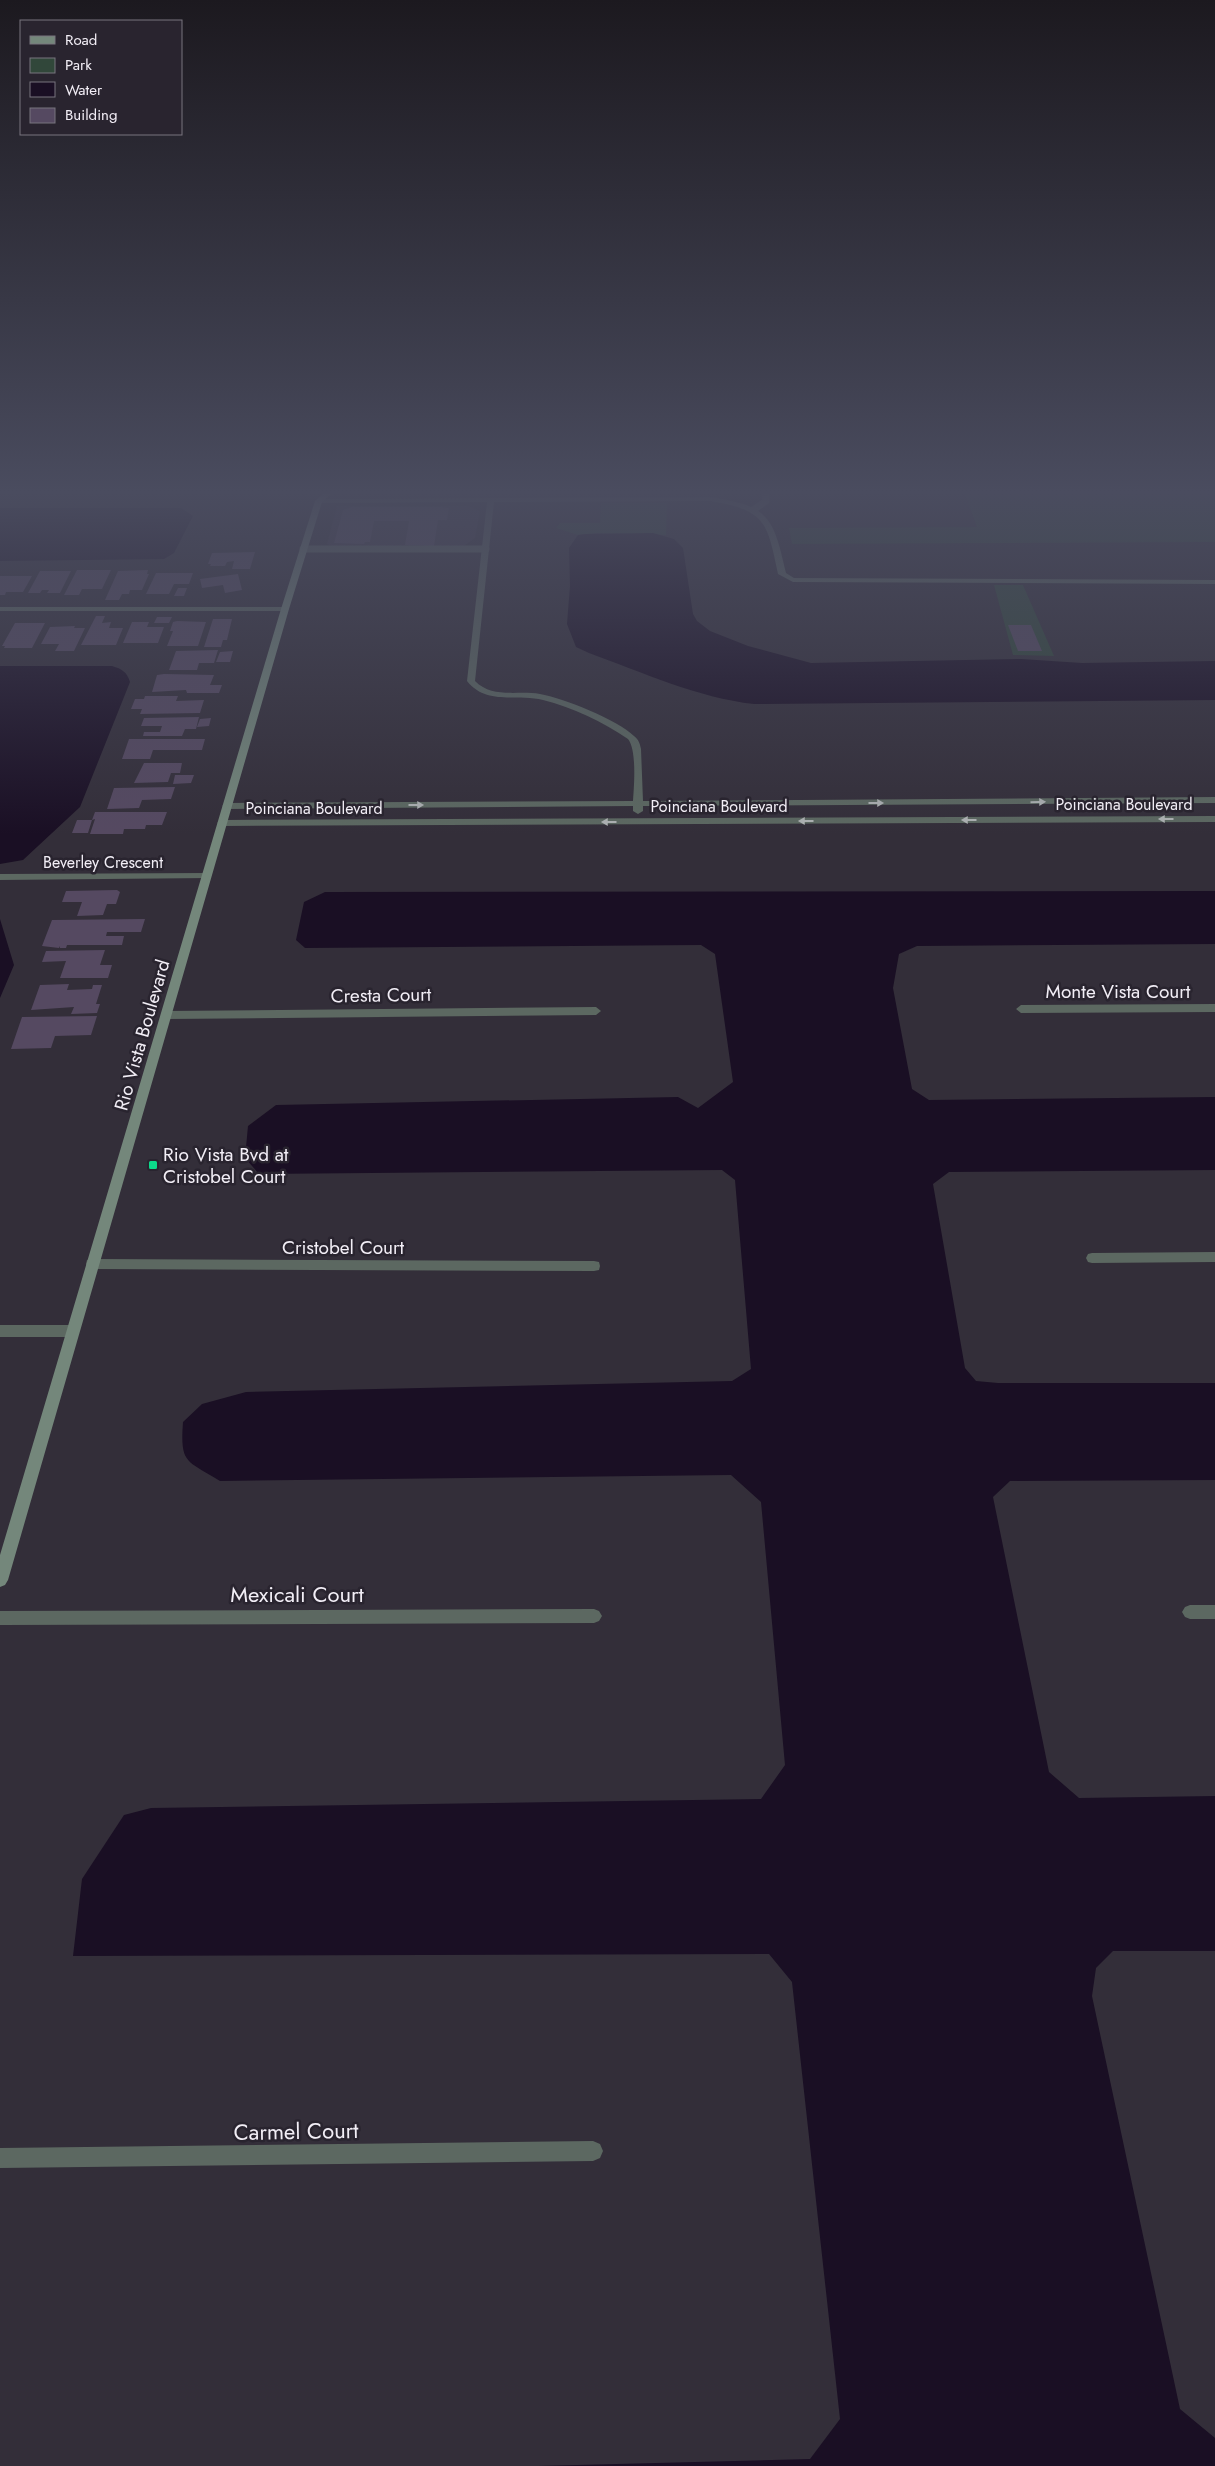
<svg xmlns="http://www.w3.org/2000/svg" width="1215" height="2466" font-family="Jost,sans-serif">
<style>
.built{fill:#3f3748}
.green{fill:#31473a}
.water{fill:#1a0f24}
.building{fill:#554961}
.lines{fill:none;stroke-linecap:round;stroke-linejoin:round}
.lane{stroke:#5c6861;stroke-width:7}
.street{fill:#5c6861;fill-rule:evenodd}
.secondary{fill:#74877b;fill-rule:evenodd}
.oneway{fill:#aeb2b3}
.poi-dot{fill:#0cd98a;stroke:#29242f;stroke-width:2}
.labels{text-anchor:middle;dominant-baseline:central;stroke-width:5;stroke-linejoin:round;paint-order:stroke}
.far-street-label{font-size:16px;fill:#f2eef6;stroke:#29242f}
.street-label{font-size:19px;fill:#f2eef6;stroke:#29242f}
.poi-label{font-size:19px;fill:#f2eef6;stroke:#29242f;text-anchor:start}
.near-street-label{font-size:22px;fill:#f2eef6;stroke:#29242f}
</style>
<rect width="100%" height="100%" fill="#332e39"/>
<path class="built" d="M 337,506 L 469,506 L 480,511 L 475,538 L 464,546 L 334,547 L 327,544 Z"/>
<path class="green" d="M 963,488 L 1215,488 L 1215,542 L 792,544 L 789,528 L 977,527 Z
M 601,503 L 667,503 L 666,535 L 597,533 L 578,535 L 556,528 L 560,523 L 600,523 Z
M 994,585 L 1023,585 L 1054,656 L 1013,655 Z"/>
<path class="water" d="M 0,508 L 181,508 L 193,516 L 174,553 L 164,559 L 0,561 Z
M 653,533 L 674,539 L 683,548 L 693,614 L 697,621 L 710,631 L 748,646 L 811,663 L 1021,659 L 1082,663 L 1215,661 L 1215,700 L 754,704 C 698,698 642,672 589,653 L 576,647 L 567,624 L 570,586 L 569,548 L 578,535 L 586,534 Z
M 0,666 L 112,666 C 122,669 127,672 130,682 L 80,807 L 23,860 L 0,864 Z
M 1215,891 L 1215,944 L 917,946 L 899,954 L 893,988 L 912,1089 L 929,1100 L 1215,1097 L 1215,1170 L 949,1172 L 933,1184 L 965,1368 L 976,1381 L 998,1383 L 1215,1383 L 1215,1480 L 1010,1481 L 993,1497 L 1049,1772 L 1079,1798 L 1215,1796 L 1215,1951 L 1113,1951 L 1096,1968 L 1092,1996 L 1180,2409 L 1215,2438 L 1215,2466 L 538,2466 L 810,2459 L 840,2419 L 792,1982 L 769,1954 L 73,1956 L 82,1879 L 124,1815 L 151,1808 L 761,1799 L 785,1765 L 761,1502 L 731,1475 L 220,1481 C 186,1460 180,1464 183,1422 L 202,1404 L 246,1392 L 732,1381 L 751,1369 L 735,1180 L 722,1170 L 259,1174 L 245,1158 L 248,1126 L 276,1105 L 678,1097 L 698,1108 L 733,1082 L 715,954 L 701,945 L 305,948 L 296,940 L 304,902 L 325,892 Z
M 0,919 L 14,965 L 0,998 Z"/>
<path class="building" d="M 352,507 L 441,507 L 449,508 L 447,520 L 438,520 L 434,546 L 405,545 L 409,521 L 374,521 L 370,542 L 365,542 L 364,544 L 334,543 L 343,510 Z
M 255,552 L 250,569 L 232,569 L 234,561 L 227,562 L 225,566 L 210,566 L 211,564 L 208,564 L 212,553 Z
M 77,570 L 111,570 L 102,589 L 82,589 L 79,595 L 64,595 Z
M 148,570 L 147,574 L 149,574 L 142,590 L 130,590 L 129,594 L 122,594 L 119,600 L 105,600 L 118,571 Z
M 40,571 L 71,571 L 60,593 L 47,593 L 49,590 L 42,590 L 40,593 L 28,593 Z
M 156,573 L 193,573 L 189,584 L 174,584 L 169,594 L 146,594 Z
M 238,574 L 242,590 L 225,593 L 223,585 L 202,588 L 200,579 Z
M 0,576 L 32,576 L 23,592 L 6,592 L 5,595 L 0,595 Z
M 178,588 L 187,588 L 184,596 L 174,596 Z
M 96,616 L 105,616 L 102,623 L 111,622 L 109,628 L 123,628 L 116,645 L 81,645 Z
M 157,617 L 172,617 L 169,623 L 154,623 Z
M 213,619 L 232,619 L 227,640 L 223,640 L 221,647 L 204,647 Z
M 177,621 L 206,622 L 198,646 L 167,646 L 173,631 L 170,631 L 173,622 Z
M 132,622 L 149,622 L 147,627 L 164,627 L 158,643 L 123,643 Z
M 15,623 L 45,623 L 32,648 L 4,648 L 5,646 L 2,646 Z
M 1008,625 L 1031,625 L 1042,651 L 1018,651 Z
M 75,626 L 74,628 L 85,628 L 74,651 L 55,651 L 59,644 L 41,644 L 50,627 Z
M 218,650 L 214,663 L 199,663 L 197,670 L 169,670 L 176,651 Z
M 233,651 L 230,662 L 216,662 L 220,652 Z
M 164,674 L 214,675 L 210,685 L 222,685 L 219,693 L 187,693 L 186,690 L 152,692 L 157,675 Z
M 145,696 L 178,696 L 176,701 L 204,700 L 200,713 L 140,714 L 142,709 L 131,709 L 135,699 L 144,699 Z
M 199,717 L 196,729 L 185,729 L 182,736 L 143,736 L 144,732 L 160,732 L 162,726 L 141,726 L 144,718 Z
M 211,718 L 209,726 L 197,727 L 200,719 Z
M 129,739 L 205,739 L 202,750 L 153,750 L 150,759 L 122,759 Z
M 144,763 L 182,763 L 180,773 L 171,773 L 168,782 L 134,783 Z
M 175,775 L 194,775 L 191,783 L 173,784 Z
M 175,787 L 171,799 L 142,800 L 139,808 L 107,809 L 114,788 Z
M 95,812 L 167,812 L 162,825 L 146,825 L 145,829 L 124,829 L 123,834 L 90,834 L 95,819 L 92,820 Z
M 77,820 L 92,820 L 88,833 L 72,833 Z
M 117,890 L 120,892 L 116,904 L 107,904 L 103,915 L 77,916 L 82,902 L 62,902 L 66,891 Z
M 145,919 L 141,932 L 107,932 L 106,936 L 124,936 L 122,945 L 67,945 L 66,948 L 60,948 L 59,946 L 59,948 L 42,946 L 52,920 Z
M 105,950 L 100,965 L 112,965 L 108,978 L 60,978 L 66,961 L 42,962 L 46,951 Z
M 69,984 L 67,990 L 92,989 L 93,985 L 102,985 L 96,1004 L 100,1004 L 97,1013 L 71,1014 L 74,1007 L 31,1010 L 40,985 Z
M 97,1016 L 91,1035 L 55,1036 L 51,1048 L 11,1049 L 22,1017 Z"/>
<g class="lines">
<path class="lane" d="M 753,510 L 766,501 L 765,488
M 303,549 L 486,549"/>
<path class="street" d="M 710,497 C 769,506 773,516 786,573 L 794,578 L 1215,580 L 1215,584 L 793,582 L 778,574 C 767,522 766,510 710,501 L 494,502 L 475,681 C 493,699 518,690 540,694 C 563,698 618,720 634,736 C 639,740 640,744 641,749 L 643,801 L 1215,797 L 1215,803 L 643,806 L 643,811 L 638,814 L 633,811 L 633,806 L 227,809 L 222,806 L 227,803 L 633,801 C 634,786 637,750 628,739 C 603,722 572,707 543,700 C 516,693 487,706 467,681 L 487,502 L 319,503 L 315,501 L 319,499 Z
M 0,607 L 285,607 L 289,609 L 285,611 L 0,611 Z
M 1215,816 L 1215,822 L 222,826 L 217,823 L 222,820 Z
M 207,873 L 210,874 L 210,878 L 0,880 L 0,874 Z
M 1215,1004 L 1215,1012 L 1021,1013 L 1016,1009 L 1021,1005 Z
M 596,1007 L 601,1011 L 596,1015 L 167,1019 L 162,1015 L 167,1011 Z
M 1215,1252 L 1215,1262 L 1092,1263 L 1088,1262 L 1086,1258 L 1088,1254 L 1092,1253 Z
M 92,1259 L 594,1261 L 599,1262 L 600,1266 L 599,1270 L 594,1271 L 92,1269 L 87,1268 L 86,1264 L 87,1260 Z
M 0,1325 L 72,1325 L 77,1327 L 79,1331 L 77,1335 L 72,1337 L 0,1337 Z
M 1190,1605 L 1215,1605 L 1215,1619 L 1190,1619 L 1185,1617 L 1182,1612 L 1185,1607 Z
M 594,1609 L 599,1611 L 602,1616 L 599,1621 L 594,1623 L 0,1625 L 0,1611 Z
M 593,2141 L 600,2144 L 603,2151 L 600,2158 L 593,2161 L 0,2168 L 0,2148 Z"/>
<path class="secondary" d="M 324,488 L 331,488 L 331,494 L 322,502 L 289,609 L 8,1580 L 5,1585 L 0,1587 L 0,1555 L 281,609 L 315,501 L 324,493 Z"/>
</g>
<defs><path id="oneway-solid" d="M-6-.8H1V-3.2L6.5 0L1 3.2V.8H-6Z" transform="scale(1.25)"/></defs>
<g class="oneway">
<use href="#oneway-solid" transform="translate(1038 802) rotate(-1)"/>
<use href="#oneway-solid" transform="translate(876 803)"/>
<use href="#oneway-solid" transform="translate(416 805)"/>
<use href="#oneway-solid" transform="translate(1166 819) rotate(180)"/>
<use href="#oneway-solid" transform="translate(969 820) rotate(180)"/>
<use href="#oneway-solid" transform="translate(806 821) rotate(180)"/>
<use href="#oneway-solid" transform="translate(609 822) rotate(180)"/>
</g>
<linearGradient id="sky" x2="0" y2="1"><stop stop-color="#1c191f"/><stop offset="0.59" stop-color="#4a4c5f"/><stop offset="1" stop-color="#4a4c5f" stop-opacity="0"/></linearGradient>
<rect width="1215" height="834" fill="url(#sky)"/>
<rect class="poi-dot" x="148" y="1160" width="10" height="10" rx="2.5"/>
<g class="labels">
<g class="far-street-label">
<text x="1124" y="804">Poinciana Boulevard</text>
<text x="719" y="806">Poinciana Boulevard</text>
<text x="314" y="808">Poinciana Boulevard</text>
<text x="103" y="862">Beverley Crescent</text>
</g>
<g class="street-label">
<text x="1118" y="991">Monte Vista Court</text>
<text transform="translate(381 995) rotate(-1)">Cresta Court</text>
<text transform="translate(142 1035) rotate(-74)">Rio Vista Boulevard</text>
<text x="343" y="1247">Cristobel Court</text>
</g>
<g class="poi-label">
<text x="163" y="1154">Rio Vista Bvd at<tspan x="163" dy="22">Cristobel Court</tspan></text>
</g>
<g class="near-street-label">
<text x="297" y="1594">Mexicali Court</text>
<text transform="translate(296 2131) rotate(-1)">Carmel Court</text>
</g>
</g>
<rect x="20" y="20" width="162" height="115" fill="#29242f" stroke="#79757f"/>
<rect x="30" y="36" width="25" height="8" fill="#74877b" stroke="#79757f"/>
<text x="65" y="45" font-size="15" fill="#f2eef6">Road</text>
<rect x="30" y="58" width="25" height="15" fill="#31473a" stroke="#79757f"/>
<text x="65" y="70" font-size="15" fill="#f2eef6">Park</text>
<rect x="30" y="82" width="25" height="15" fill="#1a0f24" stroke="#79757f"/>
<text x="65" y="95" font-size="15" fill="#f2eef6">Water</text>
<rect x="30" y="108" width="25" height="15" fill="#554961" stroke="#79757f"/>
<text x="65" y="120" font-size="15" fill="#f2eef6">Building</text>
</svg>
